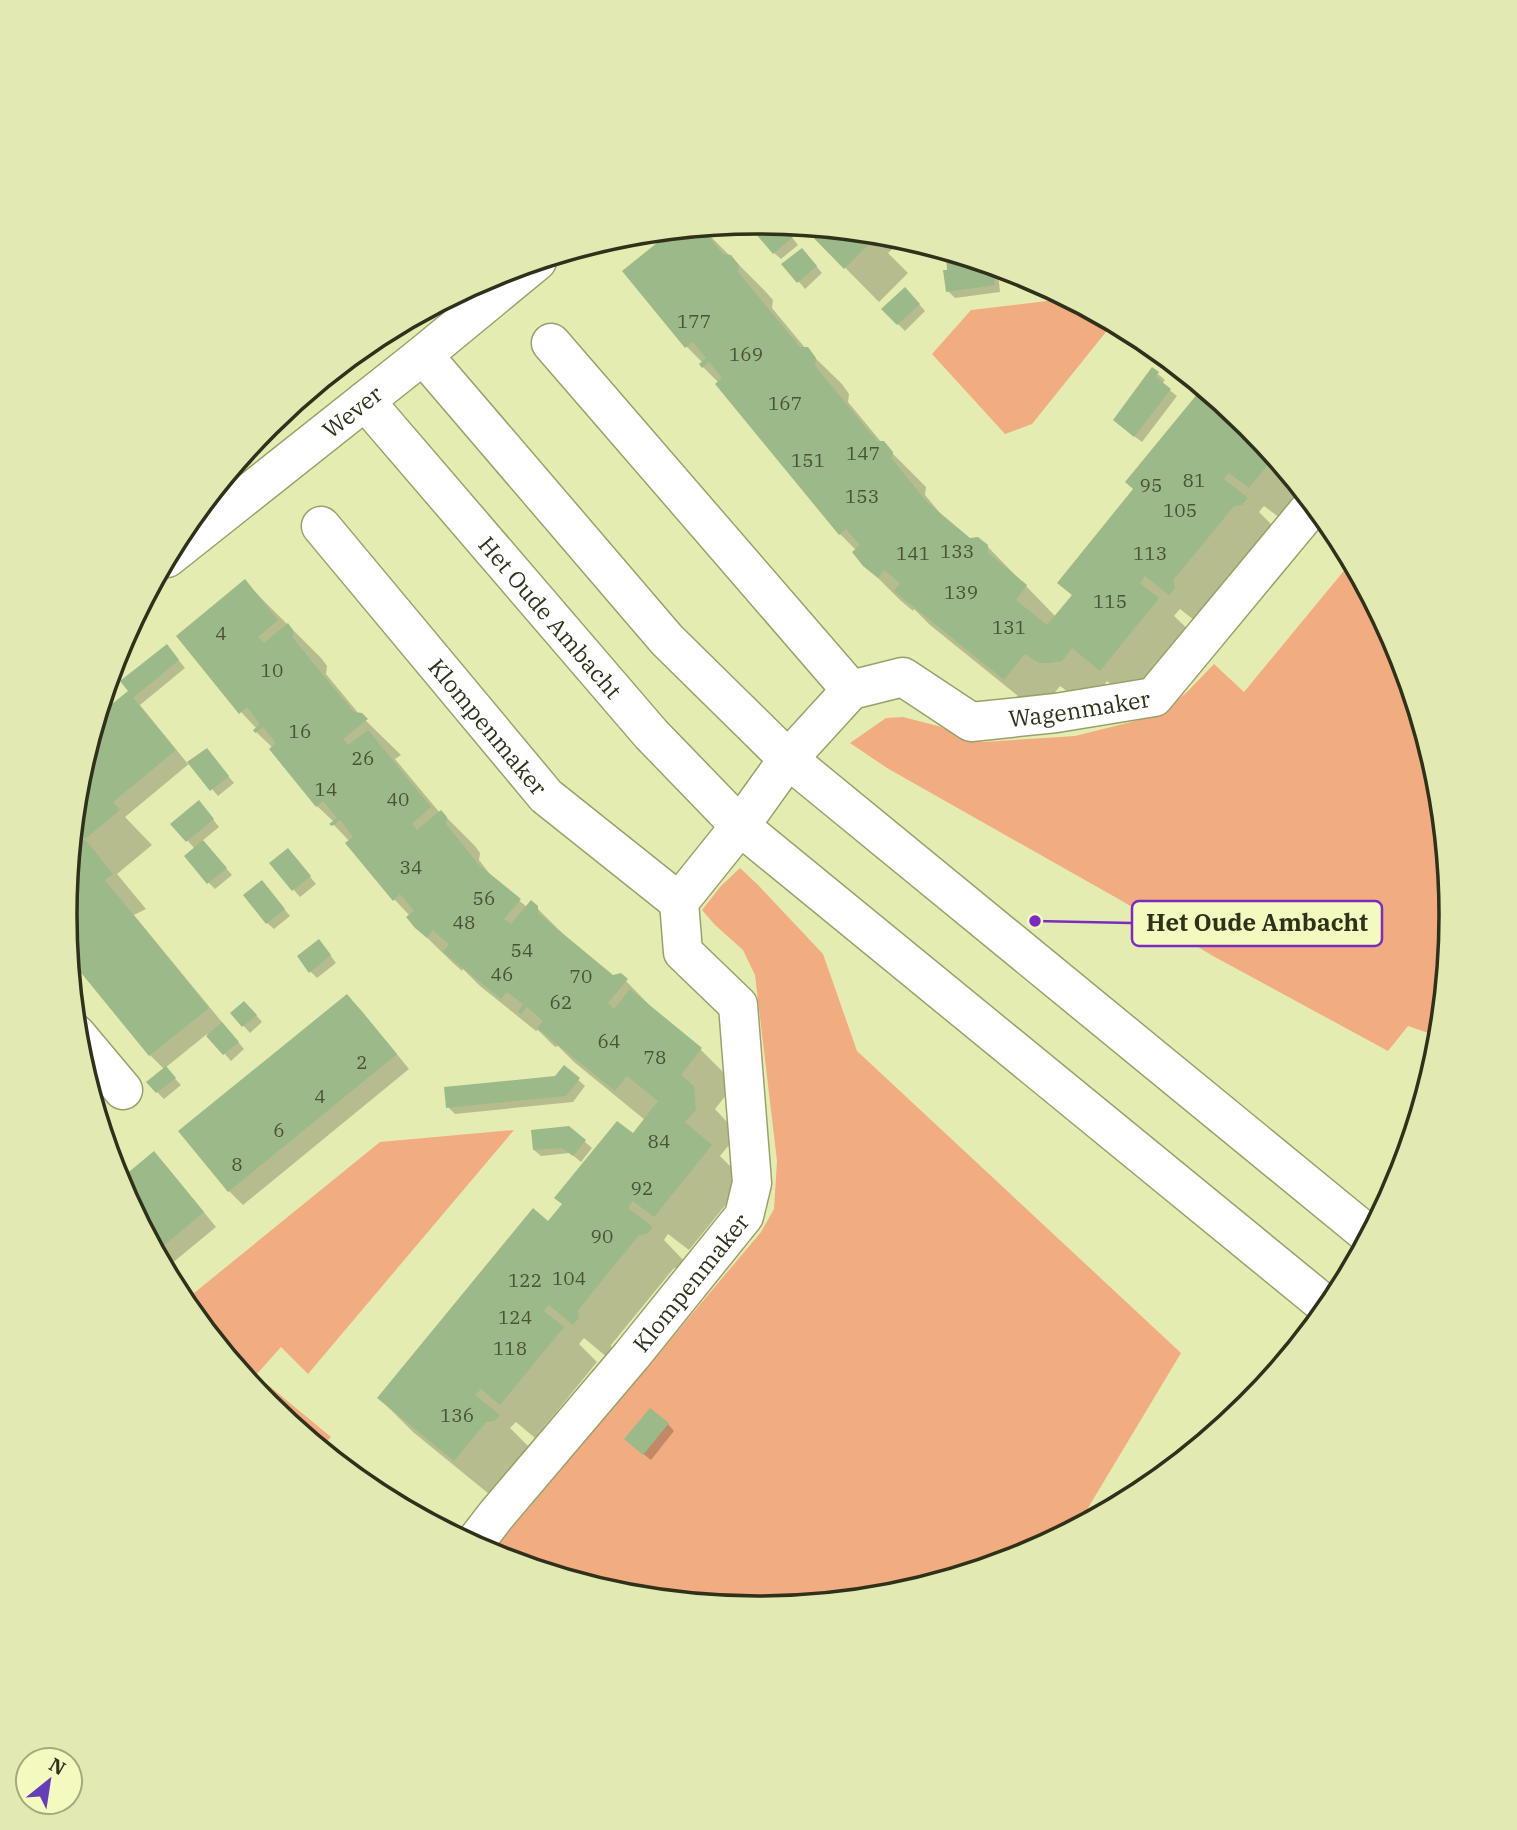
<svg xmlns="http://www.w3.org/2000/svg" width="1517" height="1830" font-family="'IBM Plex Serif',serif">
<style>
.green{fill:#f2ac81}
.shadow{fill:#0003}
.building{fill:#9cb989}
.lines{fill:none;stroke-linecap:round;stroke-linejoin:round}
.minor-casing{stroke:#9ba06a;stroke-width:41}
.minor{stroke:#fff;stroke-width:38}
.labels{text-anchor:middle;dominant-baseline:central;stroke-width:7;stroke-linejoin:round;paint-order:stroke}
.number-label{font-size:19px;fill:#4a5336}
.street-label{font-size:23px;fill:#2f311a;stroke:#f3f9bf}
.rim{fill:none;stroke:#2f311a;stroke-width:3.5}
.leader{fill:none;stroke:#7b2cbf;stroke-width:2.5}
.callout-dot{fill:#7b2cbf;stroke:#f3f9bf;stroke-width:2.5}
.callout{fill:#f3f9bf;stroke:#7b2cbf;stroke-width:2.5}
.callout-label{font-size:24px;text-anchor:middle;font-weight:bold;fill:#2f311a}
</style>
<rect width="100%" height="100%" fill="#e5ecb2"/>
<path class="green" d="M 1054,290 L 1114,322 L 1032,424 L 1005,434 L 932,354 L 971,310 L 1055,300 Z
M 1352,561 L 1400,650 L 1439,780 L 1452,915 L 1440,1037 L 1408,1026 L 1388,1051 L 1213,956 L 1122,901 L 887,768 L 850,743 L 886,718 L 903,717 L 938,726 L 982,742 L 1075,736 L 1159,715 L 1187,692 L 1214,664 L 1244,692 Z
M 740,868 L 758,885 L 823,954 L 857,1051 L 1181,1353 L 1076,1528 L 1024,1556 L 893,1595 L 758,1609 L 623,1595 L 490,1554 L 761,1232 L 774,1209 L 777,1161 L 755,975 L 743,950 L 715,925 L 702,910 L 721,886 Z
M 514,1130 L 308,1374 L 281,1347 L 256,1375 L 331,1437 L 320,1449 L 268,1405 L 183,1302 L 380,1142 Z"/>
<path class="shadow" d="M 781,223 L 798,245 L 781,259 L 774,253 Z
M 804,226 L 894,235 L 904,238 L 888,253 L 908,273 L 879,302 Z
M 701,227 L 765,291 L 773,300 L 772,308 L 806,349 L 842,384 L 849,394 L 848,402 L 882,443 L 926,487 L 925,495 L 945,519 L 970,540 L 987,546 L 1056,617 L 1073,596 L 1059,582 L 1135,489 L 1127,482 L 1205,388 L 1249,425 L 1306,494 L 1284,521 L 1264,506 L 1259,512 L 1281,534 L 1204,628 L 1180,609 L 1174,616 L 1192,633 L 1135,703 L 1107,681 L 1097,695 L 1075,697 L 1060,686 L 1039,713 L 930,625 L 914,609 L 913,611 L 900,600 L 865,565 L 856,550 L 840,534 L 717,384 L 719,383 L 701,365 L 703,363 L 687,347 L 625,271 L 676,229 Z
M 963,255 L 969,257 L 973,262 L 974,268 L 991,266 L 998,273 L 1000,292 L 955,298 L 948,291 Z
M 808,256 L 822,273 L 805,289 L 784,264 Z
M 912,296 L 925,311 L 905,331 L 883,309 Z
M 372,339 L 379,347 L 373,352 L 366,350 L 288,414 L 285,410 Z
M 1158,374 L 1165,380 L 1162,384 L 1177,396 L 1142,442 L 1121,426 Z
M 277,417 L 283,426 L 278,429 L 270,428 L 255,440 L 268,424 Z
M 245,582 L 322,659 L 327,666 L 326,674 L 359,714 L 401,755 L 395,759 L 440,813 L 441,812 L 475,846 L 480,853 L 479,860 L 496,882 L 527,907 L 536,907 L 571,942 L 612,977 L 626,981 L 660,1016 L 701,1050 L 735,1084 L 715,1109 L 727,1122 L 729,1145 L 720,1156 L 745,1181 L 689,1250 L 668,1234 L 664,1240 L 686,1263 L 682,1268 L 674,1268 L 611,1345 L 612,1353 L 608,1358 L 584,1338 L 579,1344 L 597,1362 L 535,1438 L 516,1422 L 510,1428 L 533,1451 L 529,1455 L 521,1456 L 489,1494 L 413,1432 L 379,1398 L 633,1135 L 645,1120 L 574,1062 L 558,1046 L 556,1047 L 554,1046 L 538,1030 L 536,1031 L 480,986 L 463,969 L 462,971 L 452,962 L 416,927 L 410,916 L 394,899 L 350,842 L 334,825 L 332,824 L 334,822 L 317,806 L 273,748 L 255,731 L 257,729 L 241,712 Z
M 173,653 L 185,668 L 140,705 L 188,764 L 207,750 L 234,783 L 218,796 L 190,763 L 125,817 L 152,845 L 117,874 L 146,909 L 134,915 L 244,1049 L 231,1061 L 207,1034 L 165,1068 L 181,1085 L 164,1099 L 157,1092 L 164,1069 L 150,1055 L 69,955 L 65,915 L 78,779 L 97,719 Z
M 205,809 L 219,827 L 202,841 L 232,875 L 215,889 L 209,883 L 195,849 L 173,824 Z
M 294,857 L 316,884 L 300,897 L 271,864 Z
M 268,889 L 290,916 L 274,929 L 267,923 Z
M 325,948 L 336,963 L 317,978 L 310,971 Z
M 347,996 L 361,1010 L 409,1069 L 243,1205 L 229,1191 L 181,1132 Z
M 251,1009 L 262,1022 L 250,1033 L 232,1013 Z
M 564,1067 L 585,1086 L 573,1102 L 455,1114 L 448,1107 L 556,1078 Z
M 568,1127 L 592,1148 L 581,1162 L 570,1153 L 541,1156 L 534,1150 Z
M 153,1154 L 167,1167 L 216,1227 L 165,1269 L 119,1182 Z
M 668,1424 L 674,1431 L 651,1460 L 633,1446 Z"/>
<path class="building" d="M 757,221 L 781,223 L 793,237 L 773,254 L 750,227 Z
M 801,225 L 880,233 L 844,269 Z
M 701,227 L 723,254 L 731,255 L 739,265 L 738,272 L 800,347 L 808,347 L 816,358 L 815,366 L 877,441 L 884,441 L 893,452 L 892,459 L 927,502 L 970,538 L 978,537 L 988,545 L 988,553 L 1027,585 L 1016,600 L 1047,625 L 1072,595 L 1057,583 L 1133,489 L 1125,482 L 1203,387 L 1249,425 L 1275,456 L 1249,488 L 1229,473 L 1224,479 L 1248,498 L 1242,505 L 1234,506 L 1203,544 L 1173,580 L 1175,588 L 1169,595 L 1145,576 L 1140,583 L 1159,598 L 1100,671 L 1072,648 L 1062,661 L 1049,663 L 1039,663 L 1025,654 L 1004,680 L 894,591 L 900,583 L 884,570 L 878,578 L 863,566 L 852,552 L 860,545 L 846,529 L 839,535 L 715,384 L 722,378 L 709,362 L 702,368 L 699,364 L 706,358 L 693,342 L 685,348 L 622,271 L 673,230 Z
M 802,248 L 817,266 L 797,283 L 781,264 Z
M 959,254 L 968,257 L 969,267 L 992,264 L 995,285 L 946,292 L 943,270 L 947,270 L 946,256 Z
M 905,287 L 920,304 L 897,325 L 881,309 Z
M 1152,367 L 1159,372 L 1156,377 L 1171,389 L 1134,437 L 1113,420 Z
M 245,579 L 278,620 L 258,637 L 264,643 L 288,623 L 293,630 L 293,638 L 323,675 L 354,712 L 362,713 L 368,719 L 343,739 L 348,745 L 368,730 L 431,807 L 412,824 L 417,830 L 441,810 L 447,817 L 446,824 L 479,865 L 521,899 L 504,919 L 511,924 L 531,900 L 538,906 L 538,913 L 613,975 L 621,973 L 628,979 L 608,1003 L 614,1009 L 630,989 L 702,1048 L 681,1075 L 694,1086 L 695,1099 L 696,1110 L 685,1122 L 712,1145 L 654,1217 L 633,1201 L 628,1208 L 653,1227 L 647,1234 L 639,1235 L 578,1310 L 579,1318 L 573,1325 L 549,1305 L 544,1311 L 564,1327 L 500,1405 L 481,1389 L 475,1395 L 500,1415 L 494,1421 L 486,1422 L 454,1461 L 377,1398 L 533,1208 L 548,1221 L 562,1204 L 554,1198 L 617,1121 L 633,1133 L 658,1101 L 627,1076 L 615,1091 L 537,1028 L 543,1021 L 527,1007 L 521,1014 L 518,1012 L 523,1004 L 507,992 L 501,999 L 443,952 L 449,944 L 433,930 L 427,938 L 415,928 L 406,917 L 414,911 L 400,894 L 393,901 L 345,843 L 353,837 L 340,820 L 332,826 L 329,824 L 337,818 L 323,801 L 316,807 L 269,749 L 276,743 L 263,727 L 255,733 L 253,730 L 260,724 L 247,707 L 239,714 L 176,636 Z
M 167,644 L 179,660 L 133,698 L 176,750 L 113,802 L 120,810 L 85,839 L 74,826 L 78,779 L 97,716 L 128,691 L 120,681 Z
M 207,748 L 229,776 L 210,791 L 187,762 Z
M 199,800 L 214,819 L 186,842 L 170,824 Z
M 85,839 L 113,874 L 105,880 L 209,1008 L 149,1056 L 69,958 L 65,915 L 71,850 Z
M 203,840 L 227,868 L 207,884 L 184,856 Z
M 288,848 L 311,876 L 292,891 L 269,863 Z
M 262,880 L 285,909 L 266,924 L 243,895 Z
M 319,939 L 331,955 L 309,973 L 297,956 Z
M 347,994 L 397,1054 L 228,1192 L 178,1131 Z
M 244,1001 L 257,1015 L 242,1027 L 230,1013 Z
M 222,1022 L 239,1042 L 223,1055 L 206,1036 Z
M 564,1065 L 580,1078 L 566,1096 L 446,1108 L 444,1087 L 555,1076 Z
M 166,1066 L 176,1078 L 156,1093 L 146,1082 Z
M 569,1126 L 586,1140 L 573,1156 L 562,1148 L 533,1150 L 531,1130 Z
M 154,1151 L 204,1212 L 156,1252 L 118,1181 Z
M 650,1408 L 669,1423 L 643,1455 L 624,1439 Z
M 349,1468 L 382,1495 L 381,1496 L 373,1492 L 348,1471 Z"/>
<g class="lines">
<defs>
<g id="minor">
<path d="M 551,343 L 851,690"/>
<path d="M 423,355 L 667,640 L 788,759 L 1370,1236"/>
<path id="s1" d="M 365,401 L 651,734 L 740,826 L 1329,1308"/>
<path id="s2" d="M 321,526 L 546,796 L 679,902"/>
<path id="s3" d="M 167,558 L 423,355 L 537,261"/>
<path d="M 76,1034 L 123,1090"/>
<path id="s4" d="M 473,1545 L 497,1514 L 632,1355 L 744,1216 L 752,1183 L 738,1005 L 683,952 L 679,902 L 740,826 L 788,759 L 851,690 L 903,677 L 971,722 L 1056,713 L 1154,697 L 1314,504"/>
</g>
</defs>
<use href="#minor" class="minor-casing"/>
<use href="#minor" class="minor"/>
</g>
<g class="labels">
<g class="number-label">
<text x="694" y="321">177</text>
<text x="746" y="354">169</text>
<text x="785" y="403">167</text>
<text x="863" y="453">147</text>
<text x="808" y="460">151</text>
<text x="1194" y="480">81</text>
<text x="1151" y="485">95</text>
<text x="862" y="496">153</text>
<text x="1180" y="510">105</text>
<text x="957" y="551">133</text>
<text x="913" y="553">141</text>
<text x="1150" y="553">113</text>
<text x="961" y="592">139</text>
<text x="1110" y="601">115</text>
<text x="1009" y="627">131</text>
<text x="221" y="633">4</text>
<text x="272" y="670">10</text>
<text x="300" y="731">16</text>
<text x="363" y="758">26</text>
<text x="326" y="789">14</text>
<text x="398" y="799">40</text>
<text x="411" y="867">34</text>
<text x="484" y="898">56</text>
<text x="464" y="922">48</text>
<text x="522" y="950">54</text>
<text x="502" y="974">46</text>
<text x="581" y="976">70</text>
<text x="561" y="1002">62</text>
<text x="609" y="1041">64</text>
<text x="655" y="1057">78</text>
<text x="362" y="1062">2</text>
<text x="320" y="1096">4</text>
<text x="279" y="1130">6</text>
<text x="659" y="1141">84</text>
<text x="237" y="1164">8</text>
<text x="642" y="1188">92</text>
<text x="602" y="1236">90</text>
<text x="569" y="1278">104</text>
<text x="525" y="1280">122</text>
<text x="515" y="1317">124</text>
<text x="510" y="1348">118</text>
<text x="457" y="1415">136</text>
</g>
<g class="street-label">
<text stroke="none"><textPath href="#s3" startOffset="236">Wever</textPath></text>
<text stroke="none"><textPath href="#s1" startOffset="285">Het Oude Ambacht</textPath></text>
<text stroke="none"><textPath href="#s4" startOffset="1283">Wagenmaker</textPath></text>
<text stroke="none"><textPath href="#s2" startOffset="261">Klompenmaker</textPath></text>
<text stroke="none"><textPath href="#s4" startOffset="341">Klompenmaker</textPath></text>
</g>
</g>
<path d="M0 0H1517V1830H0ZM77 915a681 681 0 1 1 1362 0a681 681 0 1 1-1362 0Z" fill="#e3e9b2" fill-rule="evenodd"/>
<path class="rim" d="M77 915a681 681 0 1 1 1362 0a681 681 0 1 1-1362 0Z"/>
<path class="leader" d="M1035 921L1132 923"/>
<circle class="callout-dot" cx="1035" cy="921" r="7"/>
<rect class="callout" x="1132" y="901" width="250" height="45" rx="7"/>
<g class="callout-label">
<text x="1257" y="931">Het Oude Ambacht</text>
</g>
<g transform="translate(49 1781) rotate(30)"><circle r="33" fill="#f3f9bf" stroke="#a5a97d" stroke-width="2"/>
<path d="M0-5L12 26L0 18L-12 26Z" fill="#653fb7"/>
<text y="-10" font-size="19" font-weight="bold" text-anchor="middle" fill="#2f311a">N</text>
</g>
</svg>
